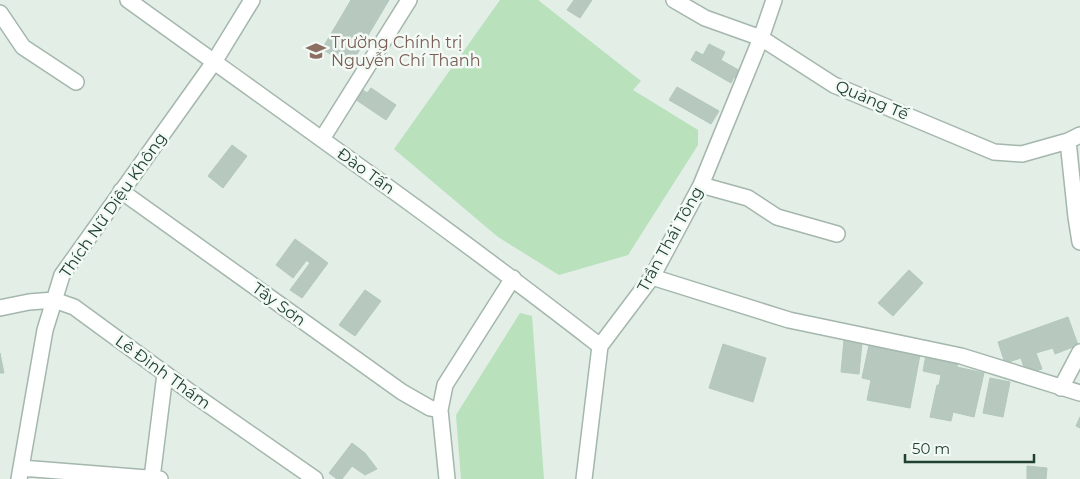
<svg xmlns="http://www.w3.org/2000/svg" width="1080" height="479" font-family="Montserrat,sans-serif">
<style>
.green{fill:#b8e1bc}
.building{fill:#b7c9bf;stroke:#b3c8bc}
.lines{fill:none;stroke-linecap:round;stroke-linejoin:round}
.minor-casing{stroke:#a4b7ac;stroke-width:18}
.minor{stroke:#fff;stroke-width:15}
.labels{text-anchor:middle;dominant-baseline:central;stroke-width:5;stroke-linejoin:round;paint-order:stroke}
.education-label{font-size:16px;fill:#785e54;stroke:#f3faf5;text-anchor:start}
.street-label{font-size:16px;fill:#204132;stroke:#f3faf5}
</style>
<rect width="100%" height="100%" fill="#e2eee6"/>
<path class="green" d="M 500,0 L 538,0 L 641,81 L 633,90 L 698,130 L 698,145 L 628,255 L 559,275 L 498,237 L 394,149 Z
M 520,313 L 532,316 L 544,479 L 461,479 L 456,415 Z"/>
<path class="building" d="M 351,0 L 389,0 L 350,66 L 322,49 Z
M 574,0 L 592,0 L 580,18 L 567,10 Z
M 709,44 L 725,52 L 721,60 L 742,72 L 738,79 L 734,77 L 731,83 L 691,60 L 696,51 L 703,55 Z
M 359,87 L 367,93 L 371,88 L 396,105 L 386,120 L 352,97 Z
M 677,87 L 719,111 L 711,124 L 669,100 Z
M 232,145 L 247,156 L 223,188 L 208,176 Z
M 295,239 L 313,252 L 293,278 L 276,265 Z
M 313,252 L 328,263 L 302,298 L 290,290 L 310,263 L 306,260 Z
M 909,270 L 923,283 L 893,316 L 878,303 Z
M 365,290 L 381,301 L 355,336 L 339,325 Z
M 1068,317 L 1078,345 L 1055,354 L 1053,348 L 1036,353 L 1042,369 L 1026,374 L 1021,358 L 1005,363 L 998,342 Z
M 844,340 L 862,342 L 859,374 L 841,372 Z
M 723,344 L 766,358 L 753,402 L 709,388 Z
M 869,345 L 920,355 L 910,408 L 867,400 L 871,380 L 862,378 Z
M 0,353 L 4,373 L 0,373 Z
M 926,355 L 958,362 L 957,367 L 984,373 L 974,417 L 953,412 L 951,421 L 930,417 L 937,385 L 939,385 L 941,375 L 923,371 Z
M 990,378 L 1010,382 L 1003,417 L 983,413 Z
M 1080,417 L 1080,428 L 1076,426 Z
M 352,443 L 365,453 L 377,469 L 365,475 L 352,466 L 342,479 L 337,479 L 329,473 Z
M 1027,466 L 1047,468 L 1046,479 L 1027,479 Z"/>
<g class="lines">
<defs>
<path id="minor" d="M 128,0 C 286,114 446,226 600,346
M 674,0 L 705,18 L 761,38 L 834,85 L 994,152 L 1022,154 L 1068,141 L 1080,135
M 0,13 L 23,47 L 76,82
M 322,139 L 409,0
M 1068,141 L 1076,217 L 1080,242
M 701,185 L 748,198 L 777,217 L 837,234
M 121,191 L 402,392 L 430,408 L 440,410
M 652,277 L 789,320 L 961,356 L 1080,393
M 0,308 L 29,302 L 54,300 L 74,307 L 193,394 L 315,479
M 1061,388 L 1080,352
M 21,468 L 160,479
M 152,478 L 165,374
M 19,479 L 45,330 L 62,275 L 214,62 L 252,0
M 447,479 L 440,410 L 445,385 L 513,278
M 584,479 L 600,346 L 652,277 L 701,185 L 761,38 L 774,0"/>
</defs>
<use href="#minor" class="minor-casing"/>
<use href="#minor" class="minor"/>
</g>
<defs>
<symbol id="school-bare" viewBox="-9 -9 18 18"><path d="M0-5L7-2L0 1L-7-2ZM-4 1L0 2.5L4 1V4Q0 6-4 4Z" fill="#8d6e63" stroke="#f3faf5" stroke-width="2.5" paint-order="stroke"/></symbol>
</defs>
<g fill-rule="evenodd">
<use href="#school-bare" x="302" y="37" width="28" height="28"/>
</g>
<g class="labels">
<g class="education-label">
<text x="331" y="42">Trường Chính trị<tspan x="331" dy="18">Nguyễn Chí Thanh</tspan></text>
</g>
<g class="street-label">
<text transform="translate(872 100) rotate(23)">Quảng Tế</text>
<text transform="translate(366 171) rotate(36)">Đào Tấn</text>
<text transform="translate(113 205) rotate(-55)">Thích Nữ Diệu Không</text>
<text transform="translate(670 239) rotate(-61)">Trần Thái Tông</text>
<text transform="translate(279 304) rotate(36)">Tây Sơn</text>
<text transform="translate(163 372) rotate(36)">Lê Đình Thám</text>
</g>
</g>
<path d="M905 454v8h129v-8" fill="none" stroke="#204132" stroke-width="2.5"/>
<text x="912" y="454" font-size="15" fill="#204132" stroke="#f3faf5" stroke-width="4" paint-order="stroke">50 m</text>
</svg>
